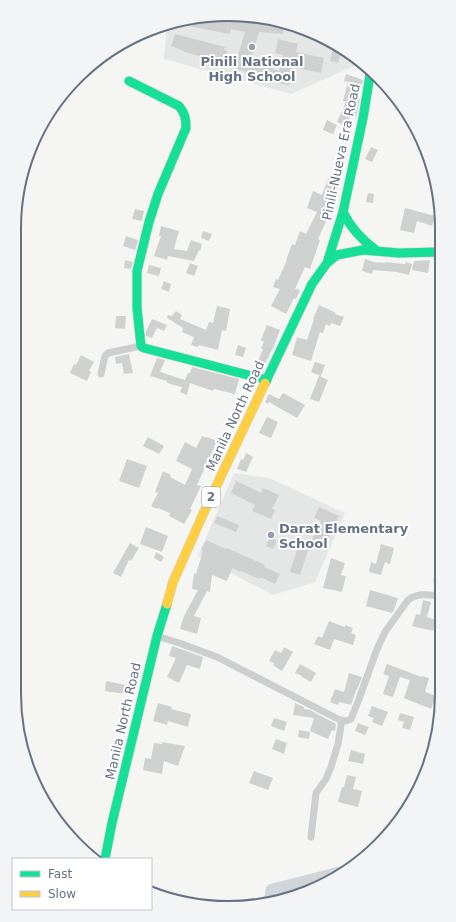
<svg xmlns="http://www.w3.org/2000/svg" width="456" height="922" font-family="'DejaVu Sans',sans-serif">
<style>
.built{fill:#e5e6e6}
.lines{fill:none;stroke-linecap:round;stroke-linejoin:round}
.river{stroke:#cfd5d9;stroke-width:15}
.building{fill:#cfd1d1}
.fast-casing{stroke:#d2d3d4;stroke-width:10}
.slow-casing{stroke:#d2d3d4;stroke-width:10}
.street{stroke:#cdcecf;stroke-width:7}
.fast{stroke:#16e098;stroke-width:9}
.slow{stroke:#ffcf43;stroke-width:9}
.poi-dot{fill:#979fab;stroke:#fff;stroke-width:1.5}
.labels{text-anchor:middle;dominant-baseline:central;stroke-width:4;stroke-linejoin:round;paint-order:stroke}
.shield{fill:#fff;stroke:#939ca9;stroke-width:1}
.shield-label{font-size:12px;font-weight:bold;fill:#657184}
.poi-label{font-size:13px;font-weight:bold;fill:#657184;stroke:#fff}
.street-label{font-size:13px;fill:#657184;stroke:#fff}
.rim{fill:none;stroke:#657184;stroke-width:2}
</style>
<rect width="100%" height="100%" fill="#f5f5f4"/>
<path class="built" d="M 242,14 L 322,36 L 361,62 L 361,63 L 291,94 L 164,59 L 167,24 Z
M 234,473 L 269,478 L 345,513 L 315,582 L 273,595 L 198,556 Z"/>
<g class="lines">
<path class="river" d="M 271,902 L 273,891 L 340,874"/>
</g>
<path class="building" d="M 242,14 L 283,26 L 283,34 L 259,32 L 251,59 L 254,60 L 253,62 L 279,71 L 283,55 L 275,53 L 278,39 L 298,44 L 296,52 L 324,58 L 321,73 L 293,67 L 289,85 L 273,82 L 273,83 L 251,76 L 252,74 L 234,68 L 245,32 L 231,29 L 230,34 L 178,24 L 178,23 Z
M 175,34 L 225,47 L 224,50 L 227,51 L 225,63 L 184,52 L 184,51 L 171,46 Z
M 333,50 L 341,53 L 338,63 L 330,61 Z
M 346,74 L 363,80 L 358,98 L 360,99 L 357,114 L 356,117 L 351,115 L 346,126 L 337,122 L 346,102 L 343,101 L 348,82 L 344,81 Z
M 327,120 L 337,125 L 333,134 L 323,130 Z
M 371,147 L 378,150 L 372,162 L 365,159 Z
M 330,174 L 341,178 L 327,219 L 318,239 L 320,240 L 310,269 L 305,267 L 295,289 L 300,290 L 296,299 L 294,298 L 286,314 L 271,306 L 280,289 L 273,287 L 276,279 L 278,280 L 287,260 L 286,260 L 292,244 L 295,245 L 300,231 L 306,234 L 317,212 L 307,208 L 313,191 L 322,195 Z
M 368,193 L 374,194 L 373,203 L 366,202 Z
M 405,208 L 435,216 L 432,226 L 417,221 L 414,233 L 400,230 Z
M 135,209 L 144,211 L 142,221 L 132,219 Z
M 161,226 L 179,231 L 174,249 L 187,251 L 191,240 L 202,244 L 200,251 L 199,250 L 194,261 L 168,256 L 167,260 L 154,256 L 161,236 L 159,236 Z
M 203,231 L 212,234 L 209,241 L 201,238 Z
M 126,236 L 138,240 L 135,250 L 123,246 Z
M 365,259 L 374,262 L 385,263 L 385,262 L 405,264 L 406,262 L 412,264 L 409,275 L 397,272 L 373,270 L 372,274 L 362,271 Z
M 125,260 L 133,262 L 131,269 L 124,268 Z
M 430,260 L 428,273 L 412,270 L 414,261 Z
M 190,263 L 198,266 L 194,276 L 186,273 Z
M 149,265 L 161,268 L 159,276 L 147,273 Z
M 164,281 L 171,284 L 169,292 L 161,289 Z
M 319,305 L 336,313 L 335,314 L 344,317 L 340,326 L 331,323 L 330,326 L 326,324 L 323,333 L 320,332 L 311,361 L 292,355 L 297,337 L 307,340 L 314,319 L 313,319 Z
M 217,306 L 230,309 L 226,331 L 222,330 L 218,350 L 199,345 L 198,347 L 191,345 L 194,337 L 182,332 L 183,328 L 167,318 L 168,315 L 172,316 L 176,311 L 182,315 L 180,319 L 206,330 L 209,322 L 213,323 Z
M 116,316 L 126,316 L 125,329 L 115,328 Z
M 152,319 L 167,325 L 164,331 L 157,328 L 152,338 L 146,336 L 146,331 Z
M 267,325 L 280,330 L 274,346 L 264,366 L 257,364 L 263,349 L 261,348 L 264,342 L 261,340 Z
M 238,345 L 246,348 L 243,357 L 235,355 Z
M 129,354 L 133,373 L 124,374 L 122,363 L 116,364 L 115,357 Z
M 81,355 L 94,362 L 89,371 L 91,372 L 87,381 L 70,373 L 74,364 L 76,365 Z
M 157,358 L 165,360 L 160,372 L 185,380 L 188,373 L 190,373 L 192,367 L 239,379 L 235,394 L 214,389 L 213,391 L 190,383 L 187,395 L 180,392 L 182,387 L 167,383 L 167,381 L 150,376 Z
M 315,362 L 325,365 L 321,376 L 311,372 Z
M 319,376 L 328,380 L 319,402 L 310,399 Z
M 283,393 L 305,405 L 297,418 L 269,402 L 268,404 L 265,402 L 269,394 L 279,399 Z
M 267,417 L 278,422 L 271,438 L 259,433 Z
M 202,436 L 207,438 L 207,437 L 217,441 L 197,485 L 201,486 L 190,509 L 192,510 L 184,524 L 169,516 L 170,513 L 158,508 L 157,509 L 151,506 L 158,493 L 155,492 L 163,471 L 171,475 L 170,477 L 185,485 L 192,469 L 176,461 L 185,442 L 196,448 Z
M 148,437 L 164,446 L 159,454 L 143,446 Z
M 246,453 L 253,457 L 246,472 L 237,469 L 241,459 L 243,460 Z
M 127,459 L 147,466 L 139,488 L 119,481 Z
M 236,481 L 261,493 L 263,488 L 279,495 L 272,509 L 275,510 L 271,519 L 252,511 L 255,505 L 231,493 Z
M 319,507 L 339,516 L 323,549 L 310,543 L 321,521 L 314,518 Z
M 217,516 L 239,525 L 236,532 L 214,523 Z
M 146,527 L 168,536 L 162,552 L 140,544 Z
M 270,537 L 276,540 L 276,542 L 273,549 L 266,546 Z
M 206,540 L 226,549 L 227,548 L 265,565 L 264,567 L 280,574 L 275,584 L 260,577 L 259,579 L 241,571 L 240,572 L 232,568 L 227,581 L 212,575 L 210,592 L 207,591 L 194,616 L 201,618 L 197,634 L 180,629 L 184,616 L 198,590 L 192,589 L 194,573 L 196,574 L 203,551 L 201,550 Z
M 130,543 L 139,548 L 131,561 L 129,560 L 121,577 L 113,573 Z
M 299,544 L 309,547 L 300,575 L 290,572 Z
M 381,544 L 394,548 L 390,564 L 385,562 L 381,575 L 369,572 L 371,562 L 376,564 Z
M 156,552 L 164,557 L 161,562 L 154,558 Z
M 331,558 L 345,563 L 341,575 L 346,576 L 342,592 L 323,588 Z
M 439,560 L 441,560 L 441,584 L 433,582 Z
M 370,590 L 398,598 L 394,610 L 392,613 L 366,606 Z
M 423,600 L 431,602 L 427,617 L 436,620 L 433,631 L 412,626 L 416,614 L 420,615 Z
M 329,621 L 345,627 L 345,625 L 353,628 L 351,633 L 356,635 L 353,645 L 334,639 L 330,650 L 314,644 L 318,636 L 322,638 Z
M 172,646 L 203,657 L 200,669 L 187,665 L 179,683 L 167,677 L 176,658 L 169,656 Z
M 284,647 L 293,652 L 282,671 L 273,665 L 274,663 L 269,661 L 275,650 L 281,653 Z
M 300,664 L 316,673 L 311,682 L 302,677 L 302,676 L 295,673 Z
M 387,664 L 422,677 L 423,676 L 429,678 L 425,692 L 436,696 L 431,709 L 404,698 L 410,680 L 400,677 L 393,697 L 383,694 L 389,676 L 383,674 Z
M 349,673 L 362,677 L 357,690 L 356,690 L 351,705 L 339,702 L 338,705 L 330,702 L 335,689 L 344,692 Z
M 106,681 L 126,685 L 125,694 L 105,691 Z
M 158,703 L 172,707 L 171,709 L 191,714 L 188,727 L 168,721 L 167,725 L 153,721 Z
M 295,703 L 304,707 L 304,709 L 310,710 L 336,724 L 335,731 L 332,730 L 328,739 L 310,731 L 314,718 L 293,715 Z
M 372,706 L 388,712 L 382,726 L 372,722 L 374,718 L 368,716 Z
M 400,713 L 414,717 L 410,730 L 402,728 L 404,722 L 398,720 Z
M 274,718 L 287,722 L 284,731 L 271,726 Z
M 358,723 L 369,727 L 365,735 L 355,731 Z
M 299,730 L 310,732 L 309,739 L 298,737 Z
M 276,739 L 287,743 L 284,754 L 272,749 Z
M 162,742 L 185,746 L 178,766 L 164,761 L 162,774 L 143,770 L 145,758 L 151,759 L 154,743 L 162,744 Z
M 351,750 L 365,754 L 363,764 L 348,761 Z
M 254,771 L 273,778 L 268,790 L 249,783 Z
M 347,775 L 356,777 L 353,789 L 362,791 L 358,807 L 338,802 L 342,787 L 344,787 Z"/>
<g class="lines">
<defs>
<path id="fast" d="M 129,81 L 179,106 C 185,113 186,119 186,128 L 158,194 L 149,222 L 137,271 L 137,308 L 141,346 L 144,348 L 267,380
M 343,212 C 351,229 362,240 377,251
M 327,263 L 343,212 L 363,118 L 371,69
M 265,383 L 312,284 L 327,263 L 337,255 L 363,250 L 399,253 L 440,252
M 105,859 L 112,823 L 157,636 L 167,604"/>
<path id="slow" d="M 167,604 L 173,582 L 204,512 L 265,383"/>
</defs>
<use href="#fast" class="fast-casing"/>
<use href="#slow" class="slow-casing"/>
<path class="street" d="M 101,374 L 105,356 L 108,353 L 141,346
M 157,636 L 182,644 L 217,657 L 340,720 L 346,721 L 351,719 L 359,699 L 377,649 L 385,632 L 408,600 C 419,592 429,595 441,596
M 311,837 L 316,793 L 326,779 L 331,767 L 338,744 L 342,720"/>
<use href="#fast" class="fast"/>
<use href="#slow" class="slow"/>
</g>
<g class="poi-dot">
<circle cx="252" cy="47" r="4"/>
<circle cx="271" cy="535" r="4"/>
</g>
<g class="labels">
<rect class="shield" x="202" y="487" width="18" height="20" rx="3"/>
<g class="shield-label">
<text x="211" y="497">2</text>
</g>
<g class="poi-label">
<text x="252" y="61">Pinili National<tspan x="252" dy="15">High School</tspan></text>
<text x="279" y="528" text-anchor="start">Darat Elementary<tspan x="279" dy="15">School</tspan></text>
</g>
<g class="street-label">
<text transform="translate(341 152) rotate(-78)">Pinili-Nueva Era Road</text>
<text transform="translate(235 416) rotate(-65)">Manila North Road</text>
<text transform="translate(123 721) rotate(-77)">Manila North Road</text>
</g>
</g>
<path d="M0 0H456V922H0ZM228 21H228A207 207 0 0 1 435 228V694A207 207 0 0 1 228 901H228A207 207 0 0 1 21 694V228A207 207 0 0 1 228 21Z" fill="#f3f4f5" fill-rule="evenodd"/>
<path class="rim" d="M228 21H228A207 207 0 0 1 435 228V694A207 207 0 0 1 228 901H228A207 207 0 0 1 21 694V228A207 207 0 0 1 228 21Z"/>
<rect x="12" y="858" width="140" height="52" fill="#ffffff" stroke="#c1c6ce"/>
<rect x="20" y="871" width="20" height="6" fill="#16e098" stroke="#c1c6ce"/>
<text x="48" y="878" font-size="12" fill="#657184">Fast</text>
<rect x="20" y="891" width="20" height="6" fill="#ffcf43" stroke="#c1c6ce"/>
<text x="48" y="898" font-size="12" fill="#657184">Slow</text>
</svg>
